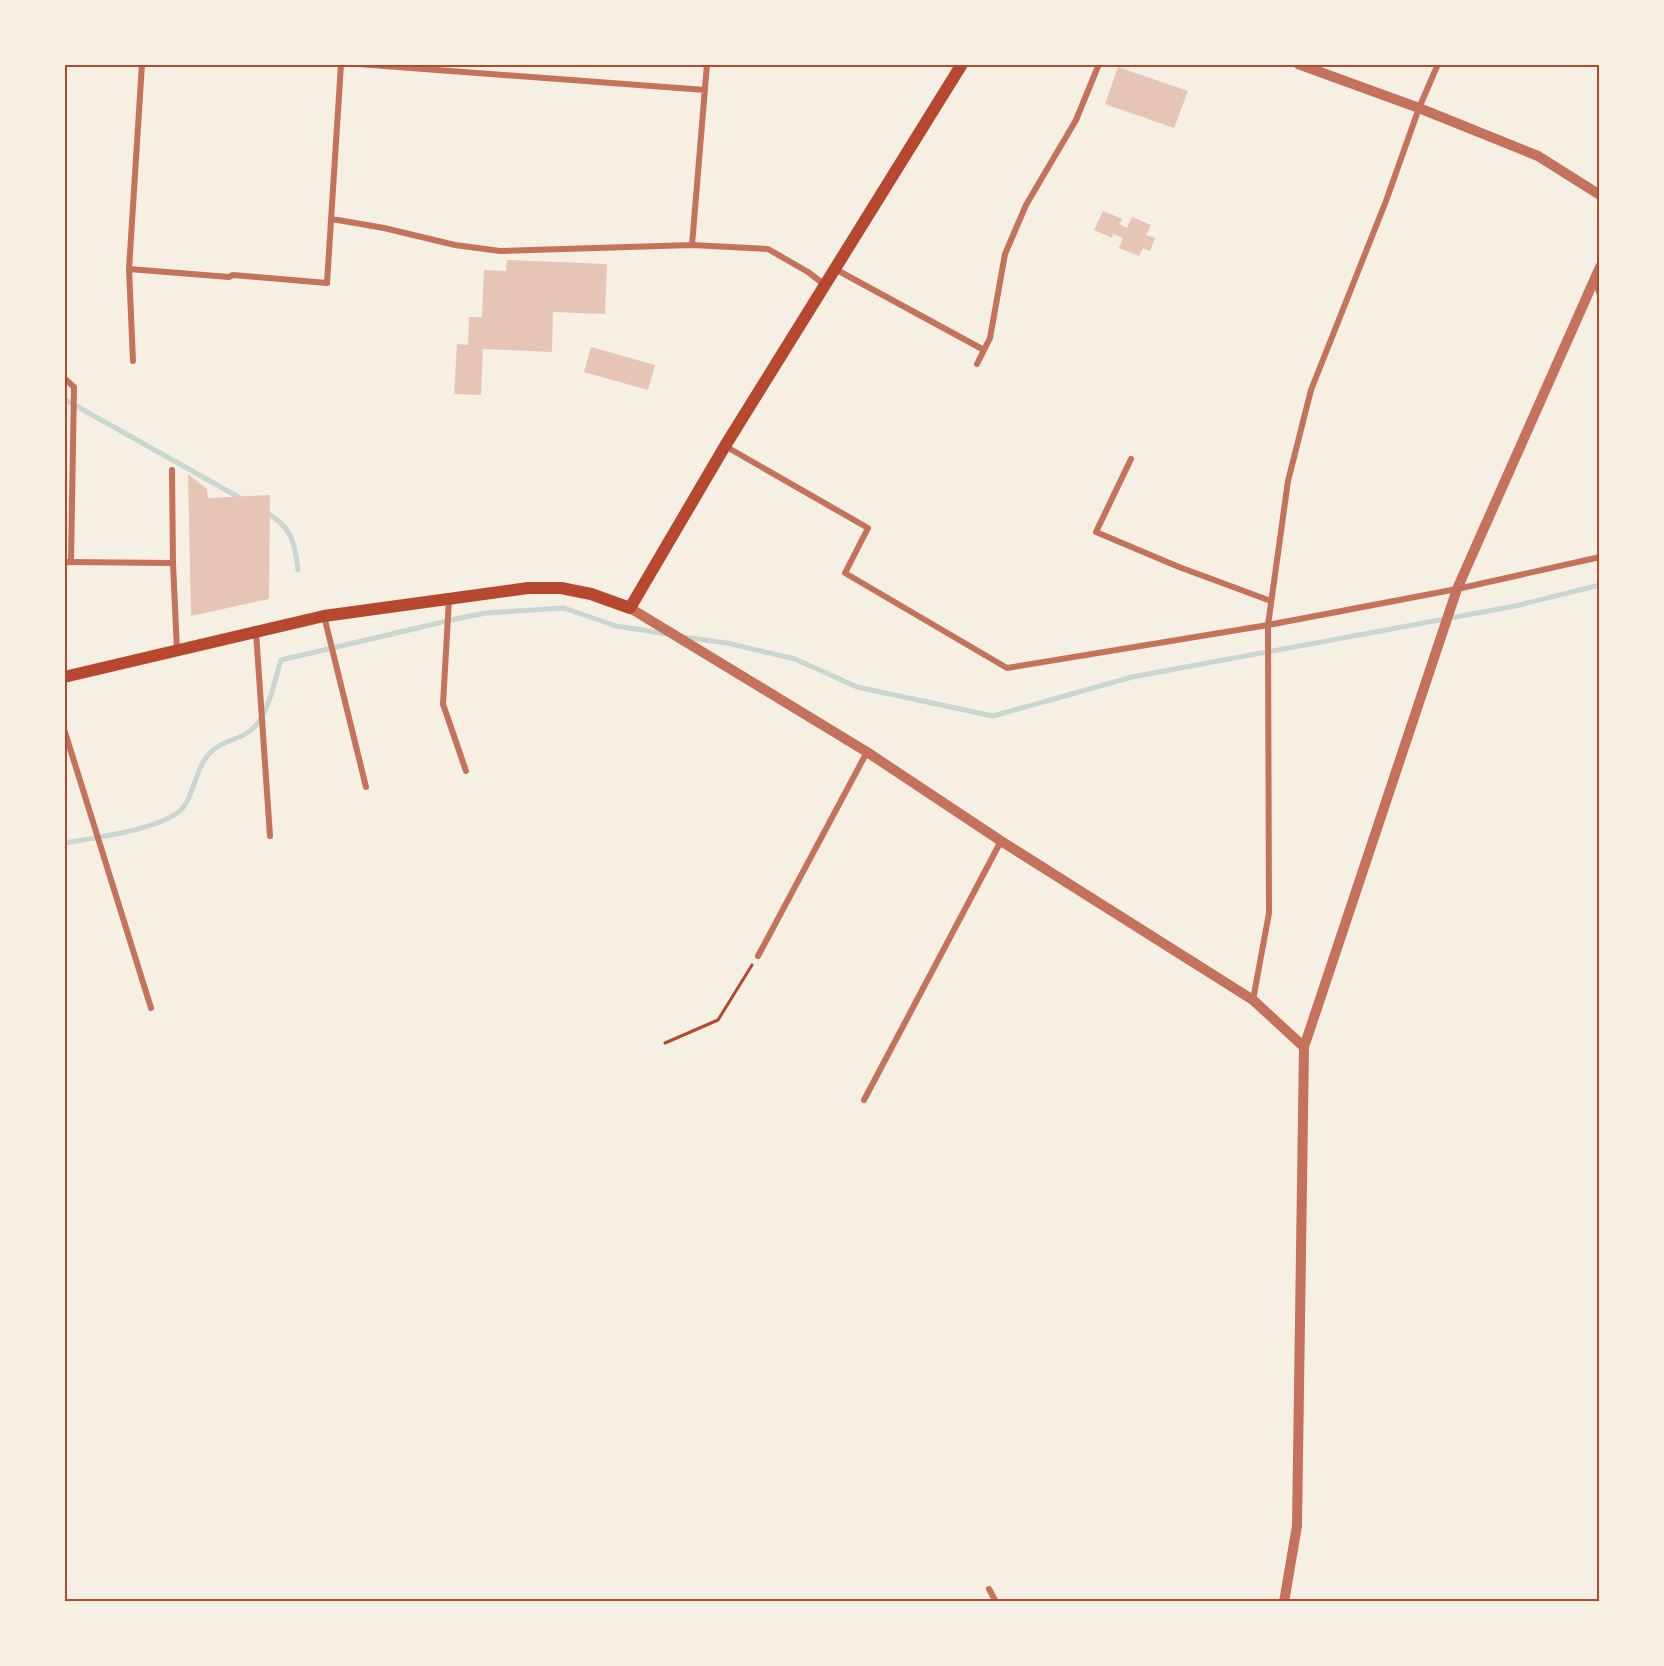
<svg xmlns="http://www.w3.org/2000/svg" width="1664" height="1666" font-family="'Exo 2',sans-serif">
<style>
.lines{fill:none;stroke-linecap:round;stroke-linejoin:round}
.stream{stroke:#c9d6d2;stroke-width:5}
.building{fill:#e6c5b7}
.path{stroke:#b5482f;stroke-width:3}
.minor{stroke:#c5725c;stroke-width:6}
.tertiary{stroke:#c5725c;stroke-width:10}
.secondary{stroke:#b5482f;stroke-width:12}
.neatline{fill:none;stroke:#b5482f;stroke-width:2}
</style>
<rect width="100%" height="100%" fill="#f6efe4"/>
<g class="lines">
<path class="stream" d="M 64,399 L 242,499
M 264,511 C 291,526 295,541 298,570
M 683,637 L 727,643 L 795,659 L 857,687 L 993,716 L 1132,677 L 1515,606 L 1600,585
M 64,843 C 92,838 170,829 185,805 C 195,789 197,765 211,752 C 220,742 236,740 247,733 C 268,721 274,682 281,660 L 460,618 L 486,613 L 564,608 L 616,626 L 668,634"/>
</g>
<path class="building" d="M 1118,67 L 1188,91 L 1174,128 L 1105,104 Z
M 1103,211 L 1122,219 L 1120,224 L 1127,228 L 1132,217 L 1151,225 L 1146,235 L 1155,238 L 1150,251 L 1143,248 L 1139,256 L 1119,248 L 1123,238 L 1113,234 L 1112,238 L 1094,230 Z
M 507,260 L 607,264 L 605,314 L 553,312 L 552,352 L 483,349 L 481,395 L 454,394 L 457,344 L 468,345 L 469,317 L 482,317 L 484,270 L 506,271 Z
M 591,347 L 655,365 L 648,390 L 584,372 Z
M 188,474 L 207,489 L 208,498 L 270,495 L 269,599 L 191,616 Z"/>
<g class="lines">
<path class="path" d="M 665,1043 L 718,1020 L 752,965"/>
<path class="minor" d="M 358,64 L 705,90
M 332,219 L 384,228 L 455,245 L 500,251 L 692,245 L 768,249 L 808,272 L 825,285
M 692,245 L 707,64
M 129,269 L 229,277 L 233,275 L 327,283 L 341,64
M 835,269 L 984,350
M 1595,279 L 1600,295
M 133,361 L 129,269 L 142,64
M 977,364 L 990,338 L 1005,254 L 1026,205 L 1076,120 L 1099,64
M 64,378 L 74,387 L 71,562
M 725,446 L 868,528 L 845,573 L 1007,668 L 1268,625 L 1457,589 L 1600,557
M 1131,459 L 1096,532 L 1179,567 L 1271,601
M 172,470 L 173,563 L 177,651
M 64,562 L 173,563
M 449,599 L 443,704 L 466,771
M 324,616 L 366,787
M 256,632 L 270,836
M 64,729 L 151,1008
M 758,956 L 867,752
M 1253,1000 L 1269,913 L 1268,625 L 1288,481 L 1311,390 L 1386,201 L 1419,108 L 1438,64
M 864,1100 L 1001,841
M 989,1589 L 996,1602"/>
<path class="tertiary" d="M 1298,64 L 1419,108 L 1538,156 L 1600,195
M 630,608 L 867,752 L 1001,841 L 1253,1000 L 1304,1047 L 1297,1526 L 1284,1602
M 1304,1047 L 1457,589 L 1600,267"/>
<path class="secondary" d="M 64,677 L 324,616 L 528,588 L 561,588 L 591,594 L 630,608 L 725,446 L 962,64"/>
</g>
<rect width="1664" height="1666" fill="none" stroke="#f6efe4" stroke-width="132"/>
<rect x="66" y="66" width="1532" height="1534" class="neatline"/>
</svg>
